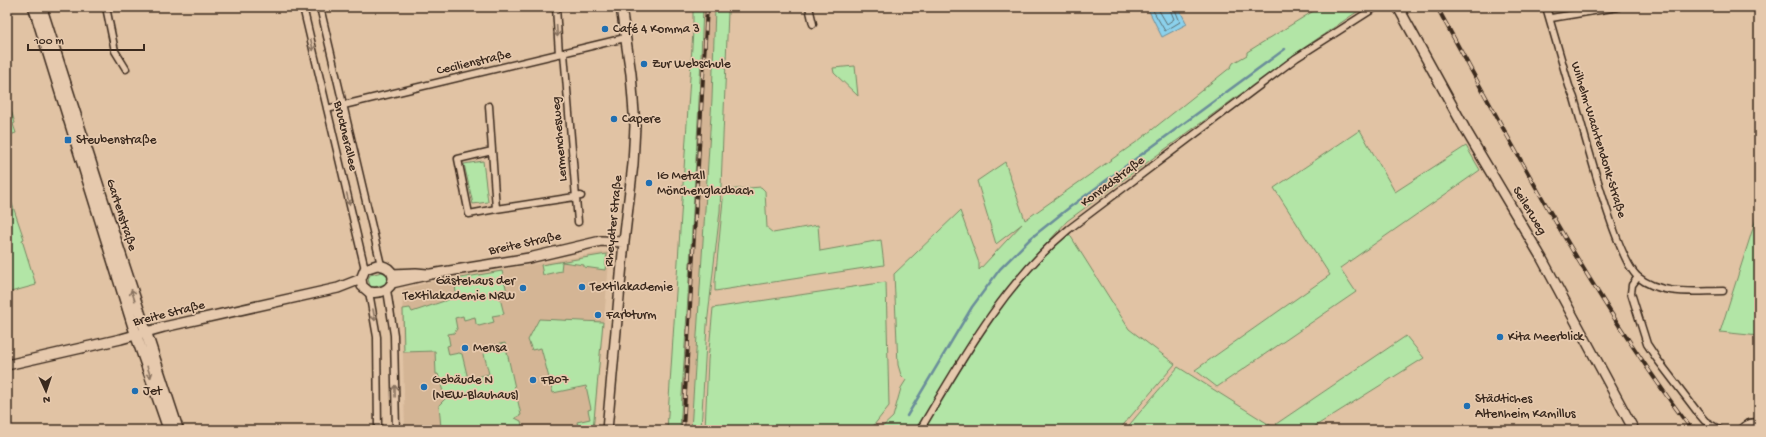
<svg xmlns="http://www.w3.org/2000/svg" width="1766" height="437" font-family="'Gochi Hand',sans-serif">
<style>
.built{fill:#d4b595}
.green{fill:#b2e5a6;stroke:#768862}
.water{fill:#8bd1ec;stroke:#6b8e9a}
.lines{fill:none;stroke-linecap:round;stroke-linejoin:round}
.shore{stroke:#5b6d70;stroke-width:1}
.stream{stroke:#6b8e9a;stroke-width:2.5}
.street-casing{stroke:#3b2a1e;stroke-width:9}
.secondary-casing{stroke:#3b2a1e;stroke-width:12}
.primary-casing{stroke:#3b2a1e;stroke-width:13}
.street{stroke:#e6c9ad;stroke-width:6}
.secondary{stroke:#e6c9ad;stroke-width:9}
.primary{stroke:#e6c9ad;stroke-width:10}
.rail-casing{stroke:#3b2a1e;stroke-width:4}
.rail{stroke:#e6c9ad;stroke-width:2.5;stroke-dasharray:8;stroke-linecap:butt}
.oneway{stroke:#88725e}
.poi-dot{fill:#1f6fb2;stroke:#e6c9ad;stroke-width:1.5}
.labels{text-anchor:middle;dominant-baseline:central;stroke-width:3.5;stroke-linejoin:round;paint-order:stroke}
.poi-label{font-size:13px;fill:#3b2a1e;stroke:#e6c9ad;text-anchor:start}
.street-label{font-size:13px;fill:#3b2a1e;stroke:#e6c9ad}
</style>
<rect width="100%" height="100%" fill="#e1c3a4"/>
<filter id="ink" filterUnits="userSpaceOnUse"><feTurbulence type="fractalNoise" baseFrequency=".025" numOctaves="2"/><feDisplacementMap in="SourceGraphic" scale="8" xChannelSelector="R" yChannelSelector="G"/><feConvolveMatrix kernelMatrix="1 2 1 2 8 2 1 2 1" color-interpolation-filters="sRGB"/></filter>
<g filter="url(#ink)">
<path class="built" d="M 703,7 L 715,7 L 712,99 L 691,430 L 680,430 L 700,93 Z
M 604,252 L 610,252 L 594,430 L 509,430 L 508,427 L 497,430 L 461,430 L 460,428 L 405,429 L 402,320 L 403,289 L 431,282 Z"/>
<path class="green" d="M 693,7 L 703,7 C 698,148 688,289 680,430 L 667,430 L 693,31 Z
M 715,7 L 727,7 L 728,12 L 720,211 L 707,325 L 701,430 L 691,430 L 712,99 Z
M 1320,7 L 1364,7 L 1298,52 L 1067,221 L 1025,268 L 918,430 L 879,430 L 893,417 L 901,388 L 906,380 L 901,375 L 898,365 L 894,274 L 960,211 L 979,263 L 979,270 L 1022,224 L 996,244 L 977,181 L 1005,162 L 1025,220 L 1138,141 L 1231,67 L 1233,63 L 1247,55 L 1247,52 Z
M 855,66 L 858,96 L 834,73 L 833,68 Z
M 7,98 L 15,123 L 13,124 L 16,133 L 7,136 Z
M 1360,130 L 1395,192 L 1466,146 L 1480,170 L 1340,268 L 1356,292 L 1217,387 L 1195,370 L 1330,275 L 1274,188 Z
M 483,161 L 488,202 L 473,204 L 464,164 Z
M 761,187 L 765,191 L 767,228 L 773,233 L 818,225 L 820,251 L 881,240 L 884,265 L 715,291 L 715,282 L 724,190 Z
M 7,192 L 8,192 L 24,239 L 22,240 L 36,285 L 7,293 Z
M 1759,210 L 1759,336 L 1720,332 L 1754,225 Z
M 1068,232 L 1129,329 L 1175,364 L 1119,430 L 923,430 L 1003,301 L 1043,255 Z
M 607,254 L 605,270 L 584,267 L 584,265 L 562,262 L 561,271 L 543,275 L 541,265 Z
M 502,271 L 507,292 L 499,294 L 504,314 L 492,316 L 494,322 L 479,326 L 476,324 L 475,317 L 464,320 L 463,316 L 455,318 L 457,329 L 454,333 L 448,334 L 450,345 L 447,346 L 449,355 L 459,353 L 462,354 L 468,379 L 489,374 L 483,350 L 485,347 L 505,343 L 521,415 L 515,418 L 521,421 L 523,430 L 510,430 L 509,426 L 496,430 L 463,430 L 461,427 L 441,428 L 439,405 L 445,399 L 438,374 L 436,374 L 435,351 L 404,352 L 403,309 L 410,308 L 412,312 L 456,297 L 455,279 Z
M 382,272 L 386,274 L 388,278 L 386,284 L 374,287 L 370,286 L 368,279 L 370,275 Z
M 886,282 L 889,406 L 870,430 L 705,430 L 708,360 L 713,308 Z
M 539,319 L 603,322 L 593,430 L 579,430 L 577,422 L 590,419 L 588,410 L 591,409 L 586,386 L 553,393 L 541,348 L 532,350 L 528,340 Z
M 1406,336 L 1424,358 L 1309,430 L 1283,430 L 1276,424 Z
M 1178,367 L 1273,427 L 1277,430 L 1125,430 Z"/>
<path class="water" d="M 1147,7 L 1178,7 L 1187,24 L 1162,37 Z"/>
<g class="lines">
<path class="shore" d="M 1151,7 L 1165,31 L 1180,22 L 1174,7
M 1157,7 L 1167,24 L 1174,19 L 1169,7"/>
<path class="stream" d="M 907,416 L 972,307 L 1000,269 L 1031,238 L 1070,207 L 1285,49"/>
<defs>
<path id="street" d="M 106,7 L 115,51 L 126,69
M 303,7 L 365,269
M 320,7 L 381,265
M 556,7 L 559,54
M 809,7 L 813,24
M 1546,7 L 1569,86 L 1574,98 C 1584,131 1616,259 1638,277 C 1661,296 1696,291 1723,291
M 1551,18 L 1618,7
M 564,53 L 578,222
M 489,106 L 496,209 L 581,196
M 327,109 L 625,38
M 492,151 L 458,159 L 469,214 L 496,209
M 1638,277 L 1632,285 L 1631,293 L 1647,344 L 1657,359 L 1699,414 L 1705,421 L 1720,430
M 387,290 L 394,335 L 396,430
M 369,292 L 377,337 L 378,430
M 920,430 C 962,359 1004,283 1069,229 L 1296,58 L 1376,7
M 1740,430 C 1745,424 1751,421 1759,423"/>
<path id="secondary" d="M 1398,7 L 1465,129 L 1541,257 L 1634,430
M 377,265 C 403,267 395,297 369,292 L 362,286 L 361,279 L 365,269 Z
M 392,274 L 416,273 L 427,274
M 392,283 L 431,274 L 529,258 L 601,241 L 624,242
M 7,365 L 121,339 L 164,327 L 338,288 L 361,279
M 607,430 L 624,242 L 633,164 L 635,126 L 631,74 L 621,7"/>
<path id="primary" d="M 34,7 L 136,335 L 169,430
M 41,7 L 103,201 L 178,430"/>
</defs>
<use href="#street" class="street-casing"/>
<use href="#secondary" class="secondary-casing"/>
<use href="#primary" class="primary-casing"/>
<use href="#street" class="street"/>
<use href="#secondary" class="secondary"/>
<use href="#primary" class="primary"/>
<defs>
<path id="rail" d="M 1437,7 C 1516,152 1592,298 1692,430
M 683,430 L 707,7"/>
</defs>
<use href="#rail" class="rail-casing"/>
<use href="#rail" class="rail"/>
</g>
<defs><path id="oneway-shaft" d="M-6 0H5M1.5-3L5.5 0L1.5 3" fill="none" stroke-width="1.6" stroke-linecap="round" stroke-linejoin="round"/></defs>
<g class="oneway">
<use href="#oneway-shaft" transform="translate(557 31) rotate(86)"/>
<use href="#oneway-shaft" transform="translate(312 45) rotate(77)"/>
<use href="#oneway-shaft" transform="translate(348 199) rotate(77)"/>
<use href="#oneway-shaft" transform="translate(133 295) rotate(-108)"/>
<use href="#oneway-shaft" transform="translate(374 315) rotate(80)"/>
<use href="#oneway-shaft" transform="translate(149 372) rotate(72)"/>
<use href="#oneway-shaft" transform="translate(395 391) rotate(-91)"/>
</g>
</g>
<g class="poi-dot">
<circle cx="605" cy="29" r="4"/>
<circle cx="644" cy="64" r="4"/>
<circle cx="614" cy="119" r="4"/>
<rect x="64" y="136" width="8" height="8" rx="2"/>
<circle cx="649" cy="183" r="4"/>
<circle cx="582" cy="287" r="4"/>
<circle cx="523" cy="288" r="4"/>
<circle cx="598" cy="315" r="4"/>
<circle cx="1500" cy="337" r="4"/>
<circle cx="465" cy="348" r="4"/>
<circle cx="533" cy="380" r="4"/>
<circle cx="424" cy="387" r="4"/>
<circle cx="135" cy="391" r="4"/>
<circle cx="1467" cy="406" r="4"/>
</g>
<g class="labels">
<g class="poi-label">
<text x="613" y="29">Café 4 Komma 3</text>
<text x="652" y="64">Zur Webschule</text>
<text x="622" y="119">Capere</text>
<text x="76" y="140">Steubenstraße</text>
<text x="657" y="176">IG Metall<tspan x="657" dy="15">Mönchengladbach</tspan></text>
<text x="515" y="281" text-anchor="end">Gästehaus der<tspan x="515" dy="15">Textilakademie NRW</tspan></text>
<text x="590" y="287">Textilakademie</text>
<text x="606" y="315">Farbturm</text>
<text x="1508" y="337">Kita Meerblick</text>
<text x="473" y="348">Mensa</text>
<text x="432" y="380">Gebäude N<tspan x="432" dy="15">(NEW-Blauhaus)</tspan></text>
<text x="541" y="380">FB07</text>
<text x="143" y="391">Jet</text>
<text x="1475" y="399">Städtiches<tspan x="1475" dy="15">Altenheim Kamillus</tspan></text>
</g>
<g class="street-label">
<text transform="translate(474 63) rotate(-13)">Cecilienstraße</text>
<text transform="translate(345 136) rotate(77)">Brucknerallee</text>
<text transform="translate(560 139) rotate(-95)">Lermenchesweg</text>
<text transform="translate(1598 140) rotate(73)">Wilhelm-Wachtendonk-Straße</text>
<text transform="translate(1113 182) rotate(-37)">Konradstraße</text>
<text transform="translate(1529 211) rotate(59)">Seilerweg</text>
<text transform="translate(121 215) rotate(72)">Gartenstraße</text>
<text transform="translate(614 221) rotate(-84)">Rheydter Straße</text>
<text transform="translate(525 244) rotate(-12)">Breite Straße</text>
<text transform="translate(169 314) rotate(-14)">Breite Straße</text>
</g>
</g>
<rect width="1766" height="437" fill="none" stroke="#e6c9ad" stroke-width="24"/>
<rect x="12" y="12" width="1742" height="413" fill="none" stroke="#3b2a1e" stroke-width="1.5" filter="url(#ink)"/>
<g transform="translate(46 391) rotate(177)" stroke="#e6c9ad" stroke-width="3" paint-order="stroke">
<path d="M0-3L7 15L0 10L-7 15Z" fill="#3b2a1e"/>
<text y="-6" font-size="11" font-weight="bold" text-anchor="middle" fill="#3b2a1e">N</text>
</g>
<path d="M28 44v6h116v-6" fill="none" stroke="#3b2a1e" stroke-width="2"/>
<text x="34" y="44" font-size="12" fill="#3b2a1e" stroke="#e6c9ad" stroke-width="3" paint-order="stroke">100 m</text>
</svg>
